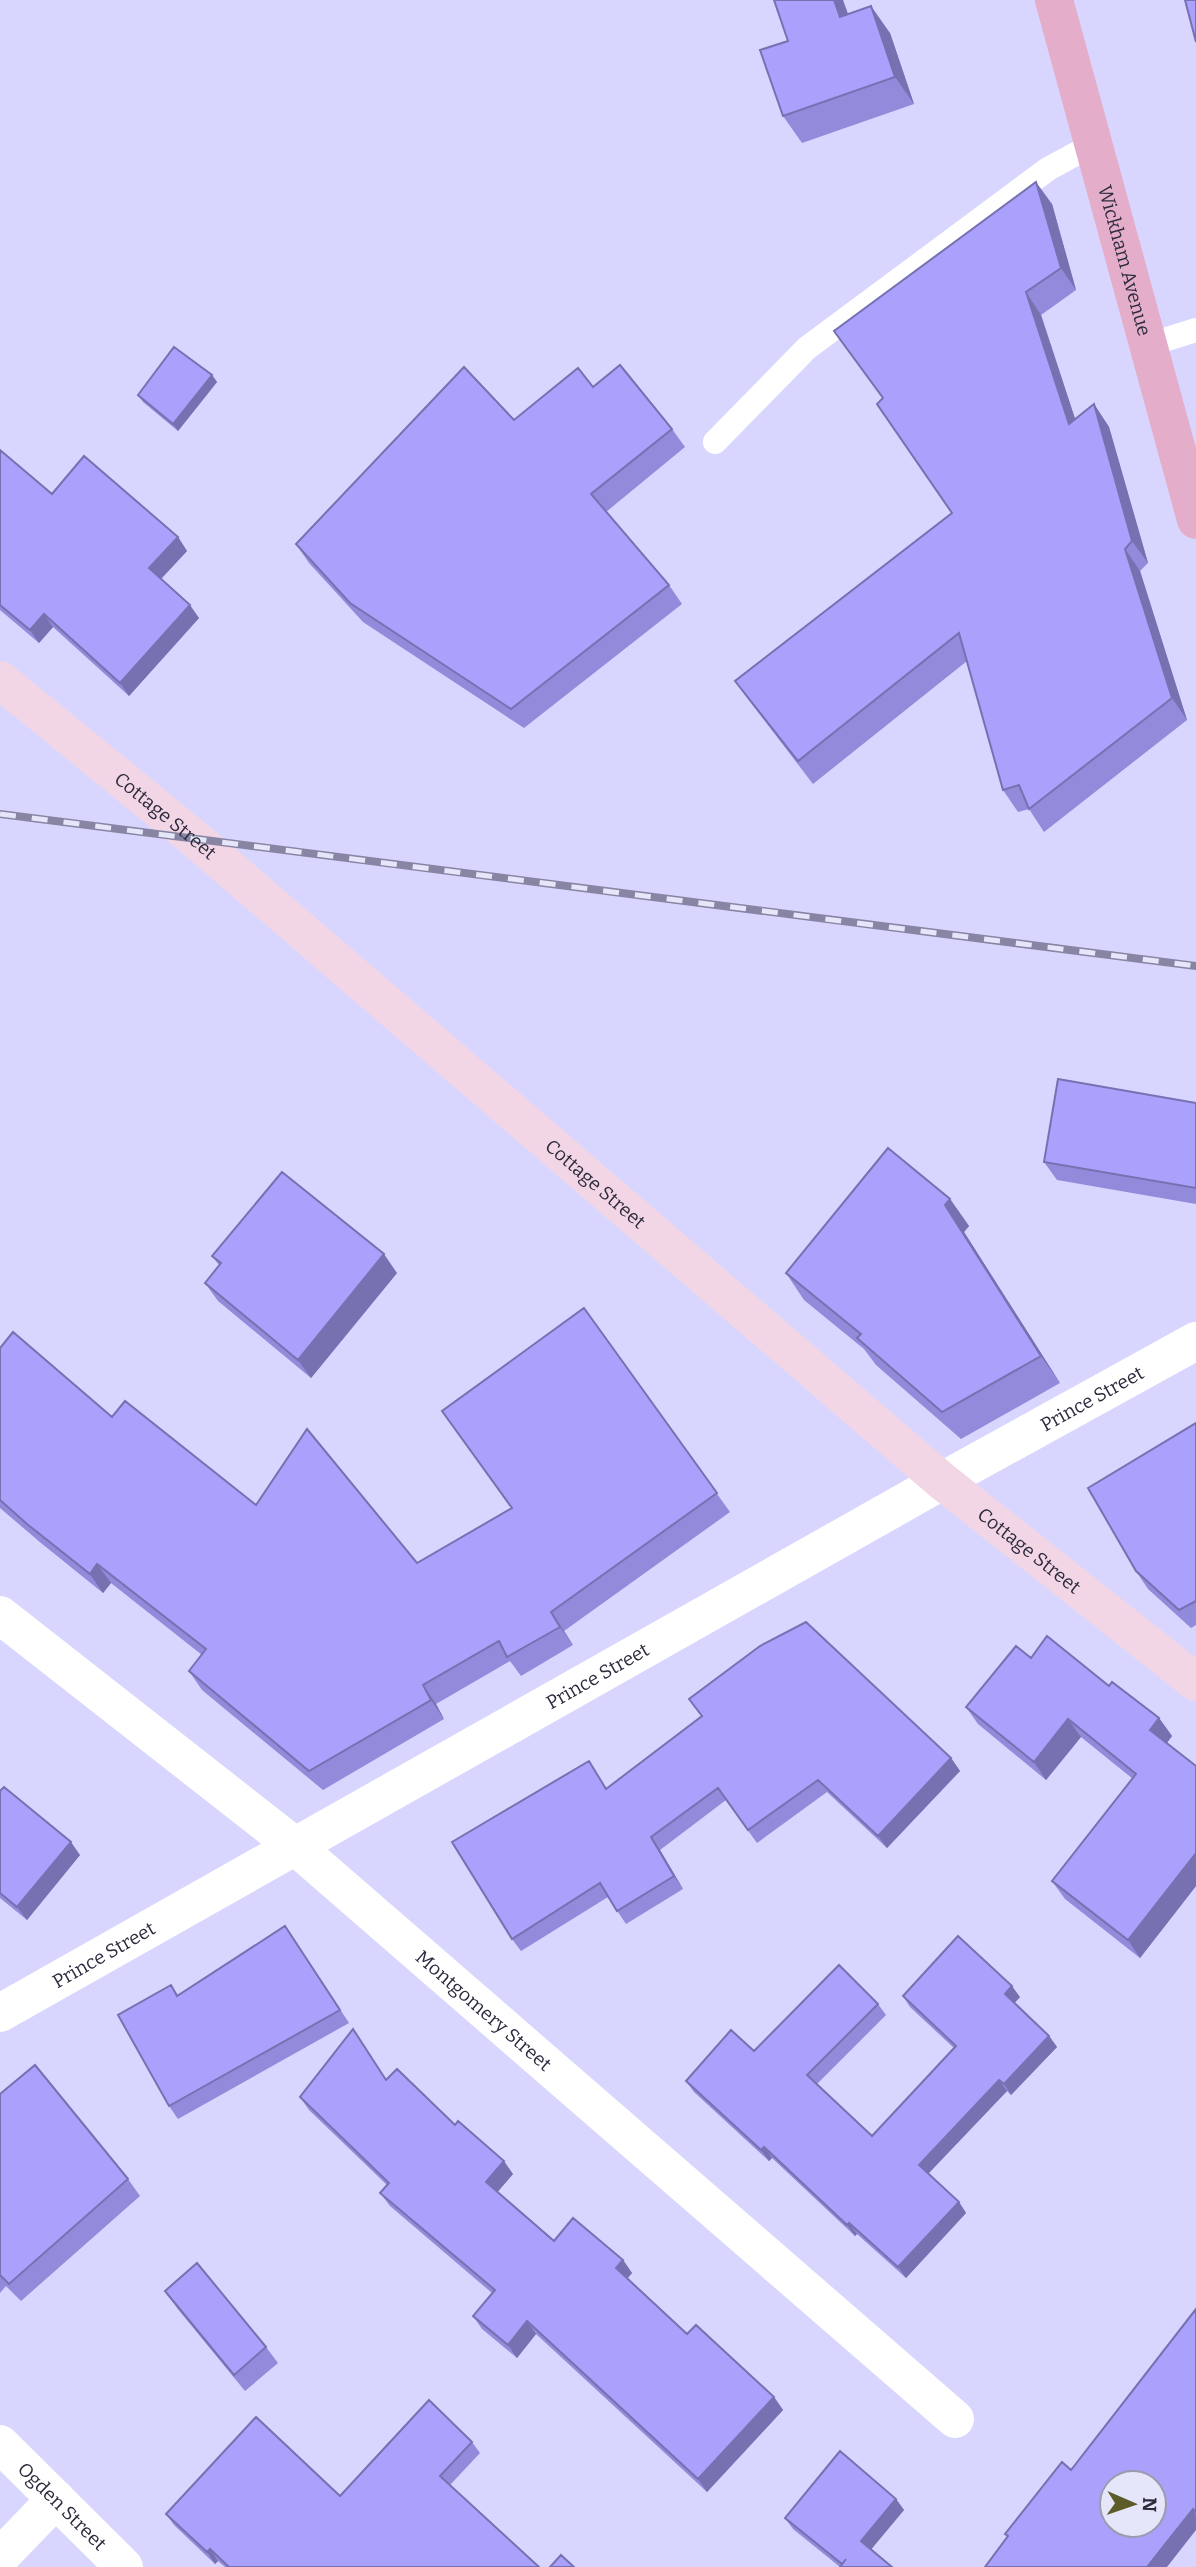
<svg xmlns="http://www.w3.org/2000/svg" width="1196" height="2567" font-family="Bitter,serif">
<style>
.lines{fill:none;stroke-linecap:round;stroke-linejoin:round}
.lane{stroke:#fff;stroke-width:24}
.street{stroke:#fff;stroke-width:38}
.secondary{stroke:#f2d6e5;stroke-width:38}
.primary{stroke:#e4aecb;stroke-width:38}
.rail-casing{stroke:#8785a3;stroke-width:8}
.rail{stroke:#e6e6fa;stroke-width:5;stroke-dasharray:16;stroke-linecap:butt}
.wall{fill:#928ada}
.shaded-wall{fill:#7771b1}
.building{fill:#aaa1fd;stroke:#7771b1;stroke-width:2;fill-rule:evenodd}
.labels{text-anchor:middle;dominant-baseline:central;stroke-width:5;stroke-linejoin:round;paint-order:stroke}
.street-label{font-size:19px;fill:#2c2a3d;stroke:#e6e6fa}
</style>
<rect width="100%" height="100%" fill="#d8d6fe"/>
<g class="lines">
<path class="lane" d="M 1148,345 L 1196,330
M 715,442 L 807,348 L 1048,169 L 1094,144"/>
<g class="street">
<path id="s1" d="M 0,1615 L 296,1847 L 955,2419"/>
<path id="s2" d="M 0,2013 L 942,1481 L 1196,1341"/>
<path id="s3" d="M 0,2444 L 124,2567"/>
<path d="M 0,2557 L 56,2499"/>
</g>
<path class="secondary" id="s4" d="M 0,680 L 195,839 L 942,1481 L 1196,1682"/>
<path class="primary" id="s5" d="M 1054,0 L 1196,520"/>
<defs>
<path id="rail" d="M 0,814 L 1196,966"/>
</defs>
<use href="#rail" class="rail-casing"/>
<use href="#rail" class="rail"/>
</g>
<path class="wall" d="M 848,14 L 890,33 L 914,104 L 802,143 L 783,116 L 788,41 Z
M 1052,204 L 1076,290 L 1041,315 L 1075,419 L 1094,404 L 1109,427 L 1148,563 L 1140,571 L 1187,720 L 1044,832 L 1029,809 L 1018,812 L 1003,790 L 967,661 L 813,784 L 751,703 L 735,681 L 952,513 L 883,399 Z
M 212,375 L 217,382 L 178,431 L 143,402 L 138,395 Z
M 593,387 L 672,429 L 685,447 L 606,512 L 669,585 L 682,604 L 524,728 L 363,622 L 309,563 L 296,544 L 514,420 Z
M 0,450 L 52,494 L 178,537 L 187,551 L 161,579 L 199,618 L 129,696 L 53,627 L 39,643 L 0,610 Z
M 1196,1103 L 1196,1204 L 1057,1180 L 1044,1162 Z
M 950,1199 L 969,1226 L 964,1232 L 1060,1383 L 961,1439 L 876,1365 L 864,1349 L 804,1300 L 786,1273 Z
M 212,1256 L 397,1273 L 311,1378 L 218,1301 L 205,1283 L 219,1265 Z
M 584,1308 L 730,1512 L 564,1631 L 573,1645 L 521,1676 L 510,1661 L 436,1704 L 444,1719 L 323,1790 L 202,1690 L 189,1671 L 202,1655 L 111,1583 L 103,1593 L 41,1543 L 0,1508 L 0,1348 L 256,1505 L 417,1563 L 511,1508 Z
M 1196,1423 L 1196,1625 L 1191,1628 L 1148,1589 L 1136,1571 Z
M 1109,1686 L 1159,1718 L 1172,1736 L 1167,1743 L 1196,1766 L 1196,1886 L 1140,1958 L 1065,1899 L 1052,1881 L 1133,1779 L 1081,1737 L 1046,1780 L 978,1724 L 966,1707 Z
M 951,1758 L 960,1771 L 887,1848 L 827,1792 L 757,1843 L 726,1800 L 660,1850 L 683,1889 L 626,1924 L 608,1897 L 521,1951 L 512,1939 L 589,1761 L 607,1789 Z
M 0,1791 L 80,1855 L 27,1920 L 0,1898 Z
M 294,1939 L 349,2023 L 178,2119 L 169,2106 L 171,1985 L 178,1995 Z
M 903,1996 L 1020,1997 L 1014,2003 L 1049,2036 L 1057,2047 L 1011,2095 L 1007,2091 L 928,2174 L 959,2202 L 966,2213 L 906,2278 L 857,2234 L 855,2236 L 772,2158 L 769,2161 L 694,2092 L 686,2081 L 754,2051 L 878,2004 L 886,2015 L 817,2084 L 872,2136 L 954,2048 L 910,2007 Z
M 387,2080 L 455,2125 L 513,2174 L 497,2192 L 554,2241 L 623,2260 L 632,2273 L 627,2279 L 687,2334 L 774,2397 L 783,2410 L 707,2492 L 536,2334 L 517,2358 L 482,2329 L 473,2316 L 492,2293 L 390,2206 L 380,2193 L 387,2185 L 309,2110 L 300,2097 Z
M 0,2094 L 128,2179 L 140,2196 L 21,2301 L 6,2286 L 0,2293 Z
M 165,2291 L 266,2347 L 278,2363 L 245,2391 L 177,2308 Z
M 472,2442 L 480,2453 L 450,2485 L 539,2567 L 225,2567 L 218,2561 L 215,2564 L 174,2525 L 166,2514 L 340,2496 Z
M 896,2499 L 904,2510 L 871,2549 L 840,2567 L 793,2529 L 785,2518 Z"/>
<path class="shaded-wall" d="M 834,0 L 843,0 L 859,44 L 840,17 Z
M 871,6 L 890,33 L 914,104 L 895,77 Z
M 1036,182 L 1052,204 L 1076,290 L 1061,268 Z
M 1026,292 L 1041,315 L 1084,446 L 1069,424 Z
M 212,375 L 217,382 L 178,431 L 173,424 Z
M 1094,404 L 1109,427 L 1148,563 L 1132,541 Z
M 178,537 L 187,551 L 159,581 L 149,568 Z
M 1125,549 L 1140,571 L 1187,720 L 1172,698 Z
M 190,605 L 199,618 L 129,696 L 120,683 Z
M 44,614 L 53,627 L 39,643 L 30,630 Z
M 950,1199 L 969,1226 L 964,1232 L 1060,1383 L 1041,1356 L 945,1205 Z
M 384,1254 L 397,1273 L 311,1378 L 298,1360 Z
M 97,1564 L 111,1583 L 103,1593 L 90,1574 Z
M 551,1612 L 564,1631 L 573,1645 L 560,1627 Z
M 423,1685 L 436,1704 L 444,1719 L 431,1700 Z
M 1159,1718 L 1172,1736 L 1163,1748 L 1150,1730 Z
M 1068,1719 L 1081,1737 L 1046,1780 L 1034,1762 Z
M 951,1758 L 960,1771 L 887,1848 L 878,1836 Z
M 651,1837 L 660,1850 L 683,1889 L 674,1876 Z
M 71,1842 L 80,1855 L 27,1920 L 17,1907 Z
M 1196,1853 L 1196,1886 L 1140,1958 L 1128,1940 Z
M 1012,1986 L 1020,1997 L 1013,2005 L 1005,1994 Z
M 1049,2036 L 1057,2047 L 1011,2095 L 1004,2084 Z
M 999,2080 L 1007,2091 L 926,2176 L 919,2165 Z
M 764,2147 L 772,2158 L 769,2161 L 761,2150 Z
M 504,2161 L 513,2174 L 495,2195 L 486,2182 Z
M 959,2202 L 966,2213 L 906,2278 L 898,2267 Z
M 849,2223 L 857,2234 L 855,2236 L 847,2225 Z
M 623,2260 L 632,2273 L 625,2281 L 616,2268 Z
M 527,2321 L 536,2334 L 517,2358 L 508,2345 Z
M 774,2397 L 783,2410 L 707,2492 L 698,2479 Z
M 896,2499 L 904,2510 L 869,2552 L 861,2541 Z
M 1193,2509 L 1196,2514 L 1196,2530 L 1167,2567 L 1147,2567 Z
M 210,2549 L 218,2561 L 215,2564 L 207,2552 Z"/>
<path class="building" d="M 774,0 L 834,0 L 840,17 L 871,6 L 895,77 L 783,116 L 760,50 L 788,41 Z
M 1185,0 L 1196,0 L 1196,42 Z
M 1036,182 L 1061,268 L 1026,292 L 1069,424 L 1094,404 L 1132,541 L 1125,549 L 1172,698 L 1029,809 L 1019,785 L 1003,790 L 959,633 L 798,761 L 735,681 L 952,513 L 877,404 L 883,398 L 834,331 Z
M 174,347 L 212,375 L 173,424 L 138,395 Z
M 620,365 L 672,429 L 591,494 L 669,585 L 511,709 L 350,603 L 296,544 L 464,367 L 514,420 L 578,368 L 593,387 Z
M 0,450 L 52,494 L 84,456 L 178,537 L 149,568 L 190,605 L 120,683 L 44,614 L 30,630 L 0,605 Z
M 1058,1079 L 1196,1103 L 1196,1188 L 1044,1162 Z
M 888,1148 L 950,1199 L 945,1205 L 1041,1356 L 942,1412 L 857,1338 L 861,1334 L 786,1273 Z
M 282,1172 L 384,1254 L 298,1360 L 205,1283 L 221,1263 L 212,1256 Z
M 584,1308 L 717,1493 L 551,1612 L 560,1627 L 507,1657 L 499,1641 L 423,1685 L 431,1700 L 309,1771 L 189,1671 L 206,1649 L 97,1564 L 90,1574 L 27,1524 L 0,1500 L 0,1348 L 13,1332 L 112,1417 L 125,1401 L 256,1505 L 307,1429 L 417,1563 L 512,1508 L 442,1411 Z
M 1196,1423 L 1196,1601 L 1179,1610 L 1136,1571 L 1088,1488 Z
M 806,1622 L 951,1758 L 878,1836 L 818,1780 L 748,1830 L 718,1788 L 651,1837 L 674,1876 L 617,1911 L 600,1883 L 512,1939 L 452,1842 L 589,1761 L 606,1789 L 702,1716 L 689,1699 L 760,1646 Z
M 1047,1636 L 1109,1686 L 1112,1682 L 1159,1718 L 1150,1730 L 1196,1766 L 1196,1853 L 1128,1940 L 1052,1881 L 1136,1774 L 1068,1719 L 1034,1762 L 966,1707 L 1016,1646 L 1031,1658 Z
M 4,1787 L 71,1842 L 17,1907 L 0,1893 L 0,1791 Z
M 285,1926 L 340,2010 L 169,2106 L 118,2015 L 171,1985 L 177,1996 Z
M 958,1936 L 1012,1986 L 1005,1994 L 1049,2036 L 1004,2084 L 999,2080 L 919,2165 L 959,2202 L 898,2267 L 849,2223 L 847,2225 L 764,2147 L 761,2150 L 686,2081 L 731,2030 L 754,2051 L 839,1965 L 878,2004 L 807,2075 L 872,2136 L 956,2046 L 903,1996 Z
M 353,2029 L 386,2080 L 397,2069 L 455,2125 L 458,2121 L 504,2161 L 486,2182 L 554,2241 L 573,2218 L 623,2260 L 616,2268 L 687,2334 L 696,2325 L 774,2397 L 698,2479 L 527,2321 L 508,2345 L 473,2316 L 495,2290 L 380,2193 L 389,2183 L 300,2097 Z
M 35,2065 L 128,2179 L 9,2284 L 0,2275 L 0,2094 Z
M 197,2263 L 266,2347 L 234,2375 L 165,2291 Z
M 1196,2309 L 1196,2512 L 1193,2509 L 1147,2567 L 985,2567 L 1008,2536 L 1005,2534 L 1062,2462 L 1071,2470 ZM 1112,2483 L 1154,2483 L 1154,2525 L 1112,2525 Z
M 429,2400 L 472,2442 L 440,2476 L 539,2567 L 229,2567 L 210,2549 L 207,2552 L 166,2514 L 256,2417 L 340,2496 Z
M 840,2451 L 896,2499 L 861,2541 L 892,2567 L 840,2567 L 846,2559 L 842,2564 L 785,2518 Z
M 561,2555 L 574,2567 L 550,2567 Z"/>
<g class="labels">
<g class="street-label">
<text stroke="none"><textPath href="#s5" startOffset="270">Wickham Avenue</textPath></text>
<text stroke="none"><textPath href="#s4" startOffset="214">Cottage Street</textPath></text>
<text stroke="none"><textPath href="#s4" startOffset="780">Cottage Street</textPath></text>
<text stroke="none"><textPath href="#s2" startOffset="1253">Prince Street</textPath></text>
<text stroke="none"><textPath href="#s4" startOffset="1348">Cottage Street</textPath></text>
<text stroke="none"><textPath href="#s2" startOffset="686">Prince Street</textPath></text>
<text stroke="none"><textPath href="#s2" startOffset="119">Prince Street</textPath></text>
<text stroke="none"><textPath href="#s1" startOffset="625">Montgomery Street</textPath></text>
<text stroke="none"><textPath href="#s3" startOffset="88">Ogden Street</textPath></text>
</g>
</g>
<g transform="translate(1133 2504) rotate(92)"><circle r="33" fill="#e6e6fa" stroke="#9c9bae" stroke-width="2"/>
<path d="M0-5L12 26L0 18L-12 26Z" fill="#5d5b28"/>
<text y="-10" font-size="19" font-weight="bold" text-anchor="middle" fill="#2c2a3d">N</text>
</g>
</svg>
